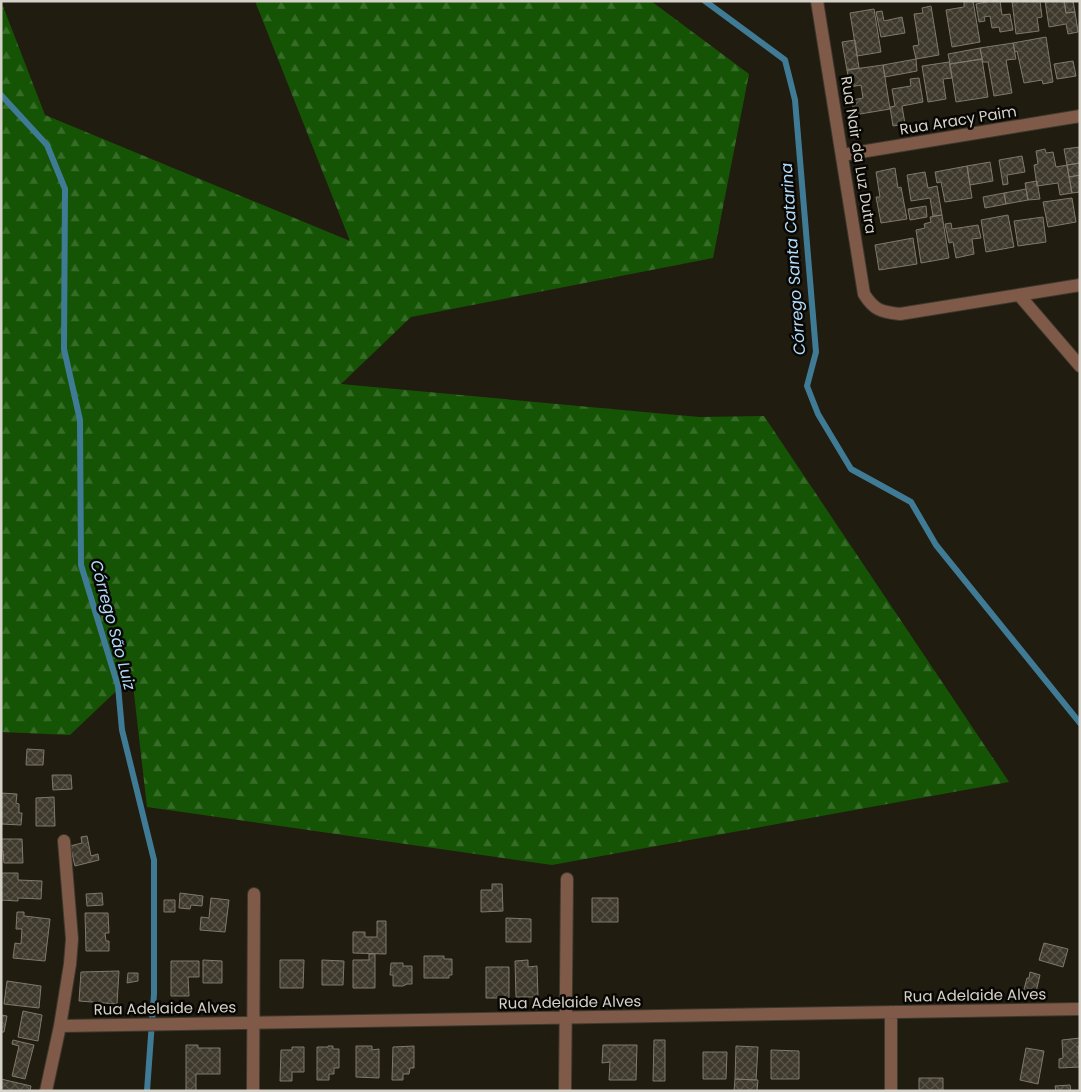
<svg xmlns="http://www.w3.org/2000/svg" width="1081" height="1092" font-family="Poppins,sans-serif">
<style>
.forest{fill:url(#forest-firs)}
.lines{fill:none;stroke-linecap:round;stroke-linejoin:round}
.stream{stroke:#407b96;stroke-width:6}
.building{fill:url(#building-cross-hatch);stroke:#7e796a}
.minor-casing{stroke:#3e392e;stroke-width:14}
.minor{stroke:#7f5a49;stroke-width:12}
.labels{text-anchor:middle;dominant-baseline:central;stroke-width:5;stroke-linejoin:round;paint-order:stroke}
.street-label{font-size:15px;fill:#d5d2ca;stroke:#090704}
.water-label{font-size:16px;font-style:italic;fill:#b1dbfa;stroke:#090704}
</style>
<defs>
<pattern id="forest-firs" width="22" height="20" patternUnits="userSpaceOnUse" patternTransform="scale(1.25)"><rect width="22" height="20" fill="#155404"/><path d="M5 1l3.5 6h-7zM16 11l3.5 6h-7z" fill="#366c27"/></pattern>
<pattern id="building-cross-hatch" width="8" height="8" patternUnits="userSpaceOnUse" patternTransform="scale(1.25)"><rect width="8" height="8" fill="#3e392c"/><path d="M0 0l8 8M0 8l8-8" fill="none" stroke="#595549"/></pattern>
</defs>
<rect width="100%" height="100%" fill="#211c10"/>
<path class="forest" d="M 1,1 L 45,115 L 350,241 L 255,1 L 651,1 L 749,74 L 713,258 L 411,317 L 341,384 L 699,417 L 764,416 L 1009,782 L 552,865 L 147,807 L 132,676 L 70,735 L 1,732 Z"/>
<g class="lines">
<path class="stream" d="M 705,1 L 785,60 L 795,100 L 816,352 L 807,386 L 818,414 L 851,469 L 911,502 L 936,545 L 1080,723
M 1,95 L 47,145 L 65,189 L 64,349 L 80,420 L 81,565 L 118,686 L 122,730 L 154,860 L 154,994 L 147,1091"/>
</g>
<path class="building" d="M 964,1 L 973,1 L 980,42 L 952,47 L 946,10 L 964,7 Z
M 991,1 L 1000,1 L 1002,15 L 1010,14 L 1013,30 L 1000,32 L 999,27 L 992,28 L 990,16 L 984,17 L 985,21 L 979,22 L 976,4 Z
M 1012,1 L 1040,1 L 1042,17 L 1037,18 L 1039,31 L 1016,34 Z
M 1045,1 L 1064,1 L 1066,13 L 1075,12 L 1078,32 L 1068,34 L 1066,24 L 1049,27 Z
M 1064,1 L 1073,1 L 1075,12 L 1066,13 Z
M 931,6 L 939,55 L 916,59 L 913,46 L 919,45 L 914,14 L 923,13 L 922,8 Z
M 874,9 L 881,52 L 857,56 L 850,13 Z
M 882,11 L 884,21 L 902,17 L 905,33 L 881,37 L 876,12 Z
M 1046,37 L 1053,82 L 1043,84 L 1042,80 L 1024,83 L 1017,51 L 1015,52 L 1013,43 Z
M 855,40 L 859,68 L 847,70 L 842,42 Z
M 1013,43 L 1016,59 L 1006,60 L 1012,93 L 994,96 L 988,62 L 983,62 L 980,48 Z
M 980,48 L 982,59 L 950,64 L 948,54 Z
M 916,59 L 917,71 L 885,77 L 883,65 Z
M 982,59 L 988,97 L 956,102 L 950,64 Z
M 1073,61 L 1076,76 L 1057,79 L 1054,64 Z
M 949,62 L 952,78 L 943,79 L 946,99 L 928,102 L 922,66 Z
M 883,65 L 890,109 L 854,115 L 852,100 L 863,98 L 861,85 L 850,87 L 847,70 Z
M 919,78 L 923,102 L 902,106 L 905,124 L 893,126 L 890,107 L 895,106 L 892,89 L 911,86 L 910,79 Z
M 1080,147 L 1080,163 L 1067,165 L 1064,149 Z
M 1045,149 L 1046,153 L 1053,152 L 1056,167 L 1067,165 L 1072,193 L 1060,195 L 1058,183 L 1037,186 L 1034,165 L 1038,164 L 1036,151 Z
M 1022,156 L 1025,172 L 1007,175 L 1008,184 L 1003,185 L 999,160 Z
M 990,162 L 993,181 L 970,185 L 967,166 Z
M 1080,163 L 1080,175 L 1069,177 L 1067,165 Z
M 967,166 L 972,198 L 945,202 L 941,182 L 937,183 L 935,172 Z
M 895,168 L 898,188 L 901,187 L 907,219 L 881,223 L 876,197 L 880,197 L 876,172 Z
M 925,172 L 928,188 L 937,186 L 942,215 L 933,216 L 930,198 L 911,201 L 907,175 Z
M 1080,175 L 1080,192 L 1072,193 L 1069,177 Z
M 1037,181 L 1040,199 L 1028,200 L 1025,183 Z
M 1026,189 L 1028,200 L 1006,204 L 1004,193 Z
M 1004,193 L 1006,204 L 985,208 L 983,197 Z
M 1072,198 L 1076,222 L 1048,227 L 1043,202 Z
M 926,206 L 927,217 L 910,220 L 908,209 Z
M 942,215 L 949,258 L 921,263 L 916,230 L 925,228 L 924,224 L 931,222 L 930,217 Z
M 1008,215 L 1014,247 L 986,252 L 981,220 Z
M 1043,217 L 1046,242 L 1018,246 L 1014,221 Z
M 951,223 L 952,229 L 978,225 L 981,238 L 972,239 L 974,254 L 956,258 L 953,242 L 949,243 L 945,224 Z
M 913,238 L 917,264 L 879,270 L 875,245 Z
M 27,749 L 44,750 L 43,765 L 26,765 Z
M 52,775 L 71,775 L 72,789 L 53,790 Z
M 1,793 L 17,794 L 16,803 L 19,804 L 19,813 L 22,813 L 21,825 L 1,824 Z
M 54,797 L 55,826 L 36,826 L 36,798 Z
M 87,836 L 91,856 L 98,854 L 99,860 L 75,866 L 70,846 L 82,843 L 81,837 Z
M 1,839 L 22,839 L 23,863 L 4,863 L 3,851 L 1,851 Z
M 1,873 L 18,873 L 18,880 L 42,881 L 41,899 L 18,898 L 18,901 L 1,900 Z
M 492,884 L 502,884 L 503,911 L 481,912 L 481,890 L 492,890 Z
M 102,893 L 103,905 L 87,906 L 86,894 Z
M 180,893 L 203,896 L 202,906 L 191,905 L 190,909 L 179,908 Z
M 211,898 L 229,900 L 225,932 L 200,930 L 201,917 L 209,918 Z
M 592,898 L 618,898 L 618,922 L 592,922 Z
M 164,900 L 175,900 L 175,912 L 164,912 Z
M 17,912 L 24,912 L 24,916 L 50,919 L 45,961 L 13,958 L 15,943 L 21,944 L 22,929 L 16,929 Z
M 85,913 L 108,913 L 109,933 L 105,933 L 106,941 L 109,941 L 109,951 L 86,951 Z
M 506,918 L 531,919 L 531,942 L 506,942 Z
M 377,921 L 386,921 L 386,954 L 353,953 L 353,932 L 365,932 L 365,937 L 377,937 Z
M 1044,943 L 1068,949 L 1063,967 L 1039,960 Z
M 369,954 L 375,954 L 375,988 L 353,988 L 353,960 L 369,960 Z
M 424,956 L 444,956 L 444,959 L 452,959 L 452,975 L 449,975 L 449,978 L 424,978 Z
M 203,960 L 222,961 L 222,983 L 203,983 Z
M 280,960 L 304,960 L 303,988 L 280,988 Z
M 322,960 L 344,961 L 343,985 L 322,985 Z
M 528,960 L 528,967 L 537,966 L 538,997 L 516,997 L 515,961 Z
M 171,961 L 199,961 L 199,977 L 188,977 L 189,996 L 171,996 Z
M 391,963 L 403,963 L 403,966 L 412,966 L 412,984 L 407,984 L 403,986 L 393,986 L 393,975 L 390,975 Z
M 486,967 L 509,967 L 509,998 L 486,998 Z
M 119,971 L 117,1004 L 79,1001 L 81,972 Z
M 1030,972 L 1040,975 L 1035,996 L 1023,993 L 1027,978 L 1029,978 Z
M 128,973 L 138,973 L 138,981 L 127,983 Z
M 7,981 L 41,986 L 39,1008 L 4,1004 Z
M 23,1011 L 42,1015 L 38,1041 L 18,1037 Z
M 1,1015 L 7,1016 L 4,1032 L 1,1032 Z
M 1080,1038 L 1080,1046 L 1078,1046 L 1080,1067 L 1059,1068 L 1059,1059 L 1063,1058 L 1062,1040 Z
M 13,1040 L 34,1045 L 25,1079 L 12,1076 L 19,1046 L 12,1044 Z
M 654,1040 L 665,1040 L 665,1081 L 653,1081 Z
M 186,1045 L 198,1045 L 198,1048 L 220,1048 L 220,1074 L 196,1074 L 196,1091 L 186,1091 Z
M 603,1045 L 637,1045 L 636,1080 L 609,1080 L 610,1062 L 602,1063 Z
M 328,1046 L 333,1046 L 333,1049 L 339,1049 L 339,1068 L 334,1068 L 334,1074 L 329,1074 L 329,1080 L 317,1080 L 317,1047 L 328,1047 Z
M 356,1046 L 372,1046 L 372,1050 L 379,1049 L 379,1078 L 356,1077 Z
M 414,1046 L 414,1068 L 410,1068 L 409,1074 L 403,1074 L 403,1080 L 392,1080 L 393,1047 Z
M 736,1046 L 758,1047 L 756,1080 L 735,1079 Z
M 292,1047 L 304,1047 L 304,1072 L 292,1072 L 292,1081 L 280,1081 L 281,1050 L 292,1050 Z
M 1026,1048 L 1044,1051 L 1038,1084 L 1020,1080 Z
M 771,1050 L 799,1051 L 799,1079 L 771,1079 Z
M 703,1052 L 727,1052 L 726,1079 L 703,1079 Z
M 919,1078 L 943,1078 L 943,1091 L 919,1091 Z
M 1,1079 L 31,1086 L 30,1091 L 1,1091 Z
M 735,1079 L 758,1080 L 757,1091 L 734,1091 Z
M 1070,1085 L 1071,1091 L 1056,1091 L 1055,1086 Z"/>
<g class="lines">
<defs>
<path id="minor" d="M 817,1 L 864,294 C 874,310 881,312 900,314 L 1080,285
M 842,155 L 1080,116
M 1019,295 L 1080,366
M 60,1026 L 1080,1009
M 46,1091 L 60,1026 L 70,964 L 72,939 L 64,841
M 253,1091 L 254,894
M 565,1091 L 567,879
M 891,1091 L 891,1012"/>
</defs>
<use href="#minor" class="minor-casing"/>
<use href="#minor" class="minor"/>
</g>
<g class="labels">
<g class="street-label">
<text transform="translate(958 120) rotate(-9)">Rua Aracy Paim</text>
<text transform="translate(859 155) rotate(81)">Rua Nair da Luz Dutra</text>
<text transform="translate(975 995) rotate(-1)">Rua Adelaide Alves</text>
<text transform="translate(570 1002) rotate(-1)">Rua Adelaide Alves</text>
<text transform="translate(165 1008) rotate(-1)">Rua Adelaide Alves</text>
</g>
<g class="water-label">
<text transform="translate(793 259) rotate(-94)">Córrego Santa Catarina</text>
<text transform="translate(113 625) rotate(75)">Córrego São Luiz</text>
</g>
</g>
<rect width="1081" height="1092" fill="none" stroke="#d5d2ca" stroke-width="5"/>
</svg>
